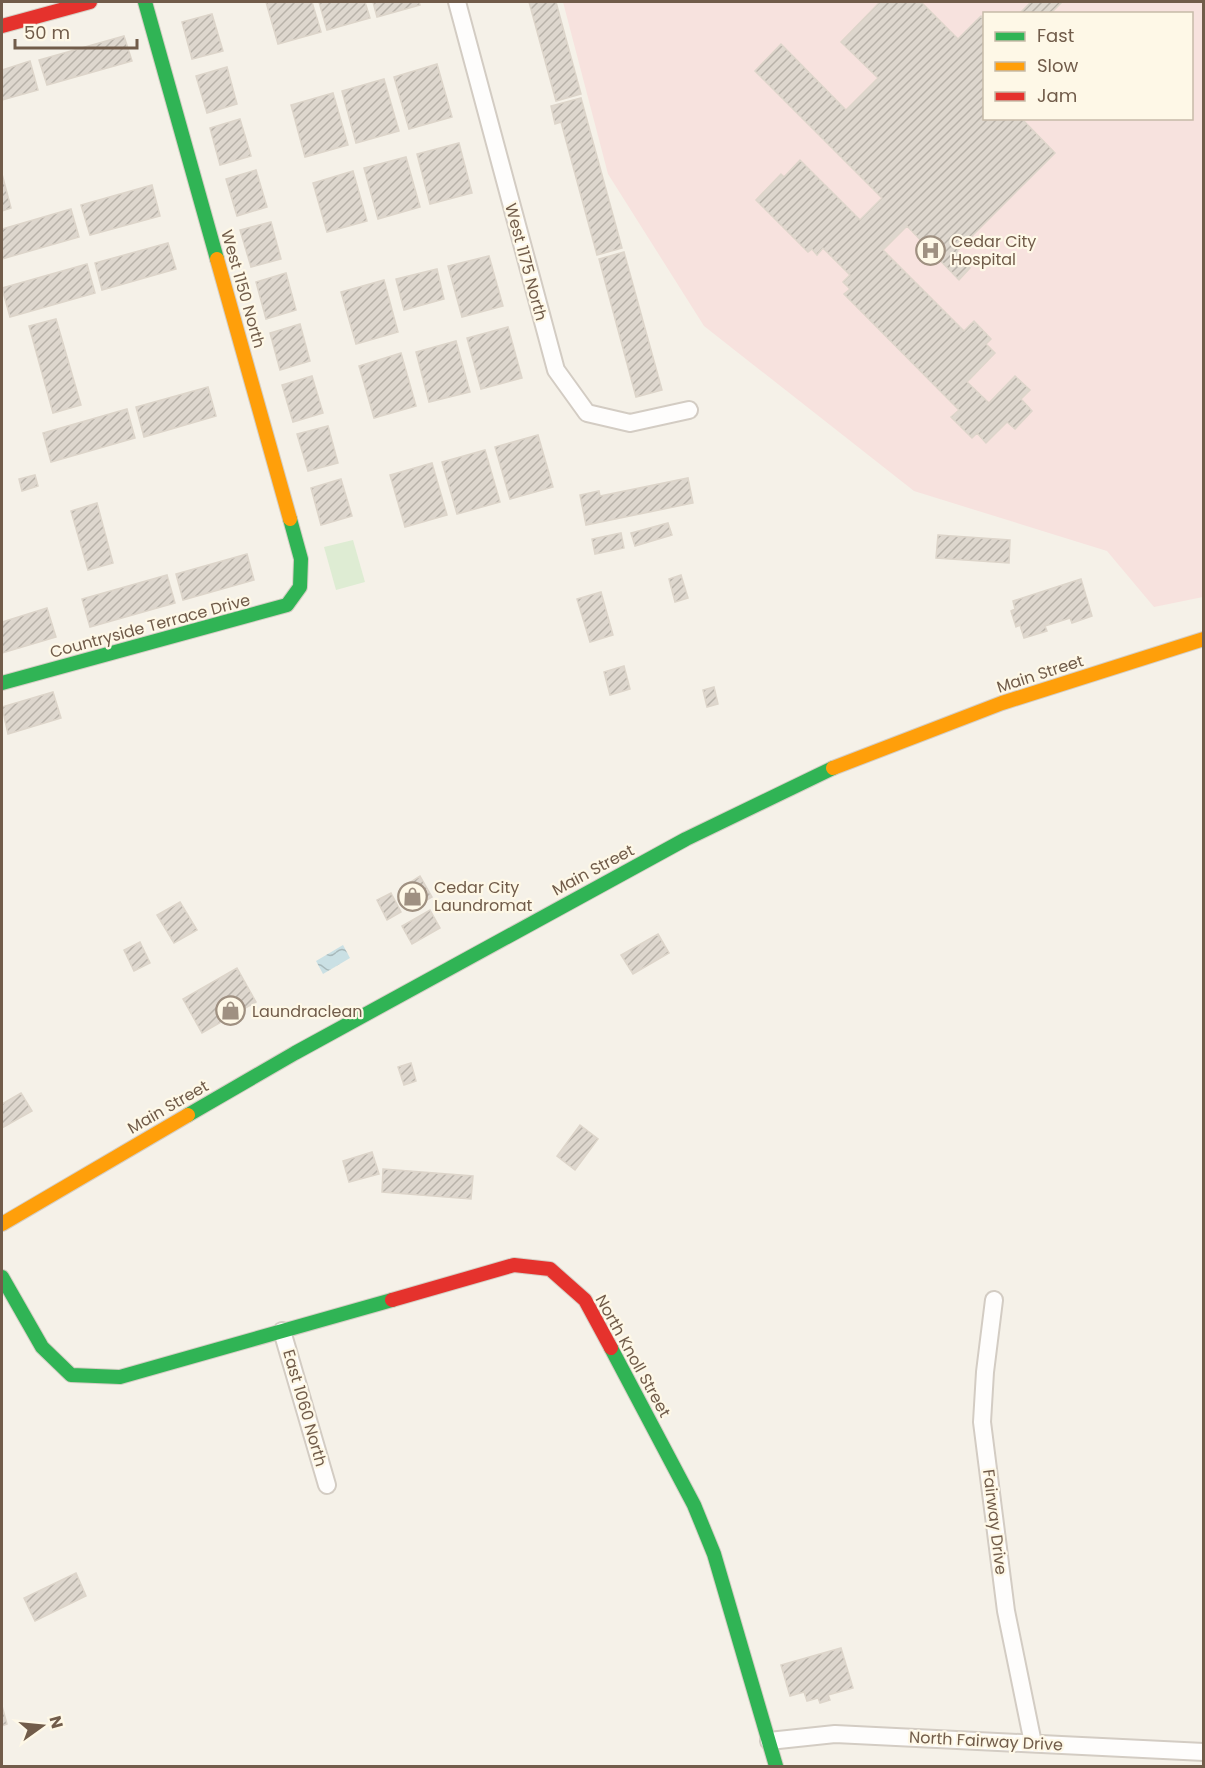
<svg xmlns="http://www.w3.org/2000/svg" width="1205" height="1768" font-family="Poppins,sans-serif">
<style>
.medical{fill:#f7e2de;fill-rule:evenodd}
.green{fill:#deecd3}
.water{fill:url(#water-waves)}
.building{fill:url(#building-hatch);stroke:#ddd5ca;stroke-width:1.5}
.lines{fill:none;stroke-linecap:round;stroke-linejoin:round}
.street-casing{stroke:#d3ccc3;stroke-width:20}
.fast-casing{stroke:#d5cec4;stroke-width:16}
.slow-casing{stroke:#d5cec4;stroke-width:16}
.jam-casing{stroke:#d5cec4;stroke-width:16}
.street{stroke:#fefdfc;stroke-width:16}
.fast{stroke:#30b455;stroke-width:14}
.slow{stroke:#ff9f0a;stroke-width:14}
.jam{stroke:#e5322d;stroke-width:14}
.labels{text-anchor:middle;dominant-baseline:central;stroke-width:4.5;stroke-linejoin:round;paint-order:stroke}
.poi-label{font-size:16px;fill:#715c4a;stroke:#fef8e7;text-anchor:start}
.street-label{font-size:16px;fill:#715c4a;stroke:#fef8e7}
</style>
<defs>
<pattern id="water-waves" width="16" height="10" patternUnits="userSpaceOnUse" patternTransform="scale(1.5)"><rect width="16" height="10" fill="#cae0e4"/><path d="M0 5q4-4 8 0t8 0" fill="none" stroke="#a8b9bb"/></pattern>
<pattern id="building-hatch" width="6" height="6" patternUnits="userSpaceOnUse" patternTransform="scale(1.5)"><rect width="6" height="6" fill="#ded7ce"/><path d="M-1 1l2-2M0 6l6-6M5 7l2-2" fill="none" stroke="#b8b2a9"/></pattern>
</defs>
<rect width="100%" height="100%" fill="#f5f1e8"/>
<path class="medical" d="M 563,2 L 1203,2 L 1203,597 L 1154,607 L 1107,551 L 914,491 L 704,326 L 608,174 ZM 984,14 L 1192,14 L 1192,118 L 984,118 Z"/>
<path class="green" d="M 353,540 L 365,582 L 336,590 L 324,547 Z"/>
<path class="water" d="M 343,945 L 350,958 L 323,974 L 316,961 Z"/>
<path class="building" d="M 266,2 L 312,2 L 321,32 L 278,44 Z
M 319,2 L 365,2 L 370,18 L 327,30 Z
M 373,2 L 419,2 L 420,5 L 377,17 Z
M 529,2 L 556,2 L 581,94 L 556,101 Z
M 880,2 L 921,2 L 958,39 L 981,16 L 984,19 L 984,118 L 1021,118 L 1055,153 L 957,251 L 970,268 L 959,280 L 907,226 L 883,250 L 964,331 L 974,321 L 991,339 L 986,344 L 995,353 L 967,382 L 989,403 L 1015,376 L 1030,390 L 1021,399 L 1032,411 L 1015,429 L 1007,422 L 986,443 L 977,433 L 972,438 L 951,417 L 959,410 L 844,294 L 850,289 L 843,282 L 850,275 L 823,248 L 817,255 L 812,249 L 808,252 L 756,200 L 781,174 L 784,177 L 800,160 L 860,220 L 882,198 L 755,71 L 781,44 L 846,110 L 878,78 L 841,42 Z
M 1031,2 L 1062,2 L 1050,14 L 1019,14 Z
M 212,14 L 223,51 L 192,59 L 182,22 Z
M 124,36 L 132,61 L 47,85 L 39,60 Z
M 30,61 L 38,90 L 2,100 L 2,70 Z
M 437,64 L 452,117 L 409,129 L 394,77 Z
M 227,67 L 237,104 L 207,113 L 196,76 Z
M 384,79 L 399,131 L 356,143 L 342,91 Z
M 333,93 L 348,145 L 305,157 L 291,105 Z
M 581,98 L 622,248 L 597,255 L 561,122 L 555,124 L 551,106 Z
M 240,119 L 251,156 L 220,165 L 210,128 Z
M 459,143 L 472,193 L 430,204 L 417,154 Z
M 406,157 L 420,207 L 378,219 L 364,168 Z
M 256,170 L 267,207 L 237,216 L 226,179 Z
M 353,171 L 367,221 L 327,232 L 313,183 Z
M 2,174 L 11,208 L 2,211 Z
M 152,185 L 160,216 L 90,235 L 81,205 Z
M 71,209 L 79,237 L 2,259 L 2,229 Z
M 271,222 L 281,259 L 251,267 L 240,230 Z
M 168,243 L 176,269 L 102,290 L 95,263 Z
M 624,252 L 662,390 L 636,397 L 599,259 Z
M 489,256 L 503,306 L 462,317 L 448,266 Z
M 87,264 L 95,293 L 10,317 L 2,288 Z
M 437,269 L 444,299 L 404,310 L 396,279 Z
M 286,273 L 296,310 L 266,319 L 256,282 Z
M 384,280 L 398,332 L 356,344 L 341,292 Z
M 56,319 L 81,405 L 53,413 L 29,326 Z
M 300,324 L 310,361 L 280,370 L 270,333 Z
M 508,327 L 522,378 L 481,389 L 467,338 Z
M 456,341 L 470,392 L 429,402 L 416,352 Z
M 401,353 L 416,406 L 374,418 L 359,366 Z
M 312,376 L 323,413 L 293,422 L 282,385 Z
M 208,387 L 216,416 L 144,437 L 136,407 Z
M 127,409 L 135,438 L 51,462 L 43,433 Z
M 328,426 L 338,463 L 308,471 L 297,434 Z
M 538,435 L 553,487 L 510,499 L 495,447 Z
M 485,450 L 500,502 L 457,514 L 442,462 Z
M 432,463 L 447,515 L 405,527 L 390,475 Z
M 35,475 L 38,486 L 22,491 L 19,479 Z
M 688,478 L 693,503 L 586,525 L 580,495 L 599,491 L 600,496 Z
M 341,479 L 352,516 L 321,525 L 311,488 Z
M 97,503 L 113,563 L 88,570 L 71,511 Z
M 668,523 L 672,535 L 635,546 L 631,533 Z
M 621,533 L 624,548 L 595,554 L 592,539 Z
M 938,535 L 1010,540 L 1009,563 L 936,558 Z
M 247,554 L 254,580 L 183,600 L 176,574 Z
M 167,575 L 175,603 L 90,627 L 82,599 Z
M 681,575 L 688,598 L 675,602 L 669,579 Z
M 1081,579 L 1092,616 L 1072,623 L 1070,618 L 1045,626 L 1047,631 L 1024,638 L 1020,625 L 1016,627 L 1011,611 L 1015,609 L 1013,601 Z
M 601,592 L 613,635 L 590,642 L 577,599 Z
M 47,608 L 56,637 L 2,653 L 2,622 Z
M 624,666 L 630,689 L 610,695 L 604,672 Z
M 714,687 L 718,704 L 707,707 L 703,690 Z
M 53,692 L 61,718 L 8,734 L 2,707 Z
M 420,876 L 432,897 L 418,905 L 406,885 Z
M 391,893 L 401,912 L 387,920 L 377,900 Z
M 180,902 L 197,930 L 174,943 L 157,915 Z
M 430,910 L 440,928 L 412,944 L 402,926 Z
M 658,934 L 669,953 L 633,974 L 621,955 Z
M 140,942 L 150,963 L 134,971 L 124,950 Z
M 237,968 L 256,1002 L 202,1033 L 183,999 Z
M 411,1063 L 416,1081 L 404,1085 L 398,1067 Z
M 21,1093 L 32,1111 L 2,1128 L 2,1104 Z
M 580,1125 L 598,1139 L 575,1170 L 557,1156 Z
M 372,1152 L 379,1174 L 349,1182 L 343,1161 Z
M 383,1169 L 473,1176 L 471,1199 L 382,1192 Z
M 76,1573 L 86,1596 L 35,1621 L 24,1598 Z
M 841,1648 L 853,1688 L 828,1695 L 830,1700 L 820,1703 L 818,1698 L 807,1701 L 804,1692 L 790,1696 L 781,1665 Z
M 2,1706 L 7,1724 L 2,1726 Z"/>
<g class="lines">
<defs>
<path id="street" d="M 457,2 L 556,370 L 587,413 L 630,423 L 689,410
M 994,1300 L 985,1372 L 982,1422 L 1006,1611 L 1033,1743
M 282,1331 L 327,1485
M 769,1741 L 835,1734 L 1204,1752"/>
<path id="fast" d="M 145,2 L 217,259
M 2,683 L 287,605 L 300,587 L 301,559 L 290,519
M 188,1115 L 295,1053 L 686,839 L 833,768
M 2,1277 L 42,1347 L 71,1375 L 120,1377 L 392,1300
M 611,1348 L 694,1505 L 714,1554 L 776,1766"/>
<path id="slow" d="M 217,259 L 290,519
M 833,768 L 1002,703 L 1204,639
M 2,1224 L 188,1115"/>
<path id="jam" d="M 2,26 L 90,2
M 392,1300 L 514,1265 L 550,1269 L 585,1300 L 611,1348"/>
</defs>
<use href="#street" class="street-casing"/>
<use href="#fast" class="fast-casing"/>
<use href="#slow" class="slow-casing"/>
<use href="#jam" class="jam-casing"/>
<use href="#street" class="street"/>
<use href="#fast" class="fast"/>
<use href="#slow" class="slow"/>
<use href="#jam" class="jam"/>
</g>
<defs>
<symbol id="hospital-ring" viewBox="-11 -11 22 22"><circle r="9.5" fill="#fef8e7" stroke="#9f9081" stroke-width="1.5"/><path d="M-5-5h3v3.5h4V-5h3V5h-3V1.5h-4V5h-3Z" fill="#9f9081"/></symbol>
<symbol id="shop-ring" viewBox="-11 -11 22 22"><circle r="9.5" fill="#fef8e7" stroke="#9f9081" stroke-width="1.5"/><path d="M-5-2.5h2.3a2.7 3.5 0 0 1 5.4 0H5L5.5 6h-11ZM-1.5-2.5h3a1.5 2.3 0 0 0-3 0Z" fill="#9f9081"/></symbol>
</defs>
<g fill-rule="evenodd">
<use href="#hospital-ring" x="914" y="234" width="33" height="33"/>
<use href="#shop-ring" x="396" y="880" width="33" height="33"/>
<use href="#shop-ring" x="214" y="994" width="33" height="33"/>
</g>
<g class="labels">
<g class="poi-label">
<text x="951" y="241">Cedar City<tspan x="951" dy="18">Hospital</tspan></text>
<text x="434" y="887">Cedar City<tspan x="434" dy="18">Laundromat</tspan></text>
<text x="252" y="1011">Laundraclean</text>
</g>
<g class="street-label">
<text transform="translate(526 262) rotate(75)">West 1175 North</text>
<text transform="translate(243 289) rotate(74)">West 1150 North</text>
<text transform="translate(150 626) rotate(-15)">Countryside Terrace Drive</text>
<text transform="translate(1040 674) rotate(-18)">Main Street</text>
<text transform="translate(593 870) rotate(-28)">Main Street</text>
<text transform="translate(168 1107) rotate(-30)">Main Street</text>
<text transform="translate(633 1356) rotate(61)">North Knoll Street</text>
<text transform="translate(305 1408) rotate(74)">East 1060 North</text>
<text transform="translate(995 1522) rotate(83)">Fairway Drive</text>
<text transform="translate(986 1741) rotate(3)">North Fairway Drive</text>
</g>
</g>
<rect width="1205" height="1768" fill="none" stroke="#715c4a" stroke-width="6"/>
<rect x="983" y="12" width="210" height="108" fill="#fef8e7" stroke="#c6baa8" stroke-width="1.5"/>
<rect x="995" y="32" width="30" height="9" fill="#30b455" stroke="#c6baa8" stroke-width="1.5"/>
<text x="1037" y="42" font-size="18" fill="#715c4a">Fast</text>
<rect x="995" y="62" width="30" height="9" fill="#ff9f0a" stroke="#c6baa8" stroke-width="1.5"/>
<text x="1037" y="72" font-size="18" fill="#715c4a">Slow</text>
<rect x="995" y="92" width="30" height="9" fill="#e5322d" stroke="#c6baa8" stroke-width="1.5"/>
<text x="1037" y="102" font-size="18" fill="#715c4a">Jam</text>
<g transform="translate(42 1726) rotate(75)" stroke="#fef8e7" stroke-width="4.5" paint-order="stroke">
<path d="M0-4.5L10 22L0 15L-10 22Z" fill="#715c4a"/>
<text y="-9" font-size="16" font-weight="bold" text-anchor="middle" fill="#715c4a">N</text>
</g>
<path d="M15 39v9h122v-9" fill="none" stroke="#715c4a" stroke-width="3"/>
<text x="24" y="39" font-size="18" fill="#715c4a" stroke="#fef8e7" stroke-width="4.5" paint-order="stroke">50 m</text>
</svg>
